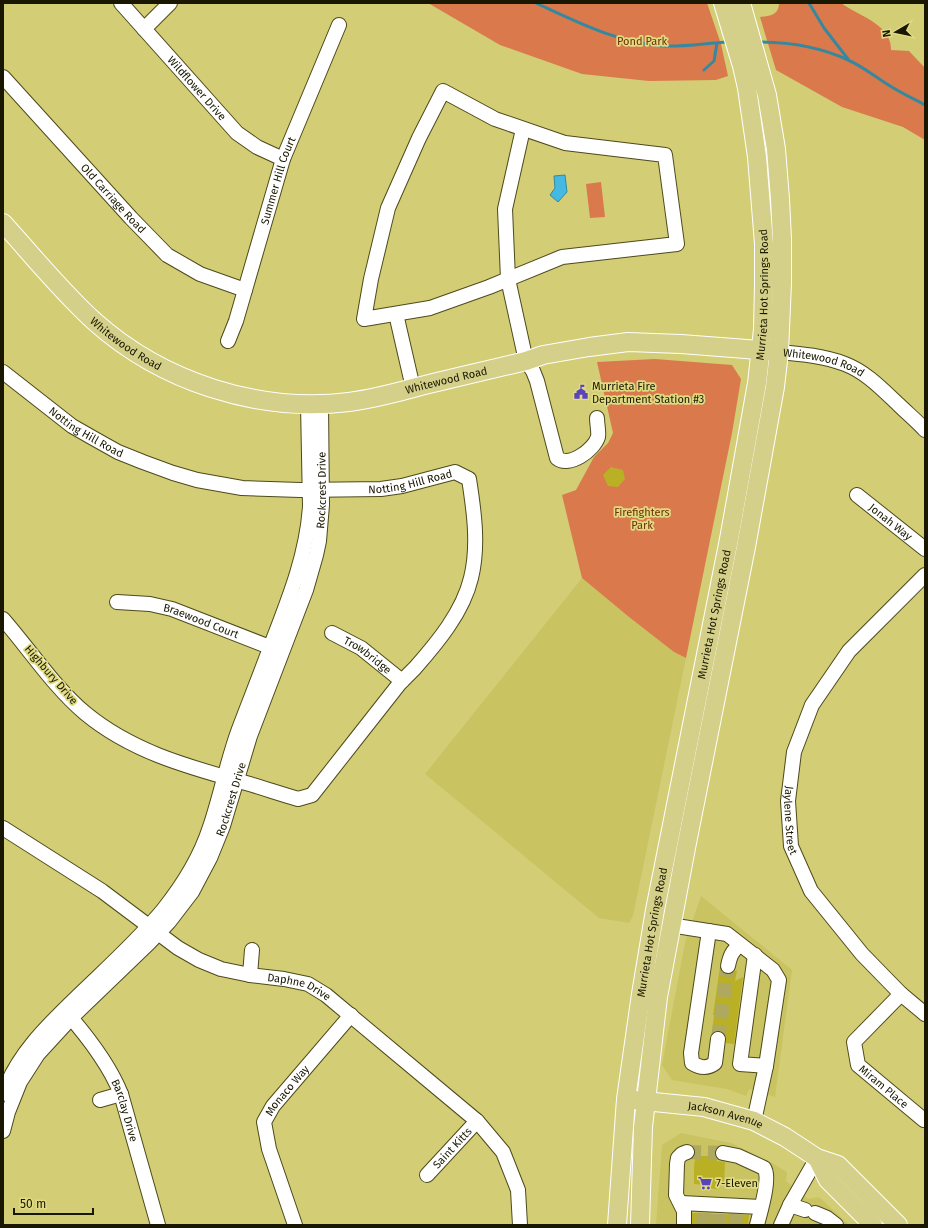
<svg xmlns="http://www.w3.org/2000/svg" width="928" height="1228" font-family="'Fira Sans',sans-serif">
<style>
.built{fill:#cac362}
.green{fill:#da7a4c}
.water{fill:#44b9e2;stroke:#37889e}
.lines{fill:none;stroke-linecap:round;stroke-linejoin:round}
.stream{stroke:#37889e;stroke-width:3}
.building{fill:#b9b025}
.minor-tunnel{stroke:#aea95e;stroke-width:14;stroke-dasharray:14 7;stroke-linecap:butt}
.minor-casing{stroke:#4d4a1b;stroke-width:16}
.major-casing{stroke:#fff;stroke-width:20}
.minor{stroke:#fff;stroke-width:14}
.major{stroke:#d5d089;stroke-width:18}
.labels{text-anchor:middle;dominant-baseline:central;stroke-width:3.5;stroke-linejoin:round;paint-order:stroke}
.park-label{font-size:11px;fill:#702c03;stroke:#e0db83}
.street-label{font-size:11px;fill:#191700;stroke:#e0db83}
.poi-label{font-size:11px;fill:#191700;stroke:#e0db83;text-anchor:start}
</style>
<rect width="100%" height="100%" fill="#d3cd76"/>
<path class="built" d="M 582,578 L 629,617 L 674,652 L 686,658 L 633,916 L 629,923 L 599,918 L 425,774 Z
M 701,896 L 792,970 L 775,1097 L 749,1089 L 746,1096 L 727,1089 L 672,1080 L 662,1065 L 685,943 Z
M 681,1133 L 731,1143 L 767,1160 L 787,1172 L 786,1181 L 808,1199 L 819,1197 L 849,1225 L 656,1225 L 662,1145 Z"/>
<path class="green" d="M 428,3 L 707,3 L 721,44 L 728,76 L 716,80 L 649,81 L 582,74 L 500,45 Z
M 779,3 L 841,3 C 858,16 892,24 891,50 L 909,51 L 925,68 L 925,140 L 903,127 L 842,107 L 776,70 L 760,17 C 770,16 779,15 779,3 Z
M 601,182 L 605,217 L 590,218 L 586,184 Z
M 655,359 L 732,365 L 741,379 L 732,433 L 686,658 L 674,652 L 629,617 L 582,578 L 562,495 L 576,490 L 594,457 L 608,443 L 613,433 L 597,362 Z"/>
<path class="water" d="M 565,175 L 567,192 L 558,202 L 550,195 L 555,188 L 554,176 Z"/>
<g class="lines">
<path class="stream" d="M 536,3 C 577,22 618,43 664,46 C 684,47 707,43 728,42
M 809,3 L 824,28 L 848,59
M 758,42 C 788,42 820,47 848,60 C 862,66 874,76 887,84 C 899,92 912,98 925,105
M 704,70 L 714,61 L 717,43"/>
</g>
<path class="building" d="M 611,467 L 623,470 L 625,479 L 618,487 L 608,486 L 603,475 Z
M 720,967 L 722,972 L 727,974 L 731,974 L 737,970 L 735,981 L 743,977 L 734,1044 L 726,1043 L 726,1036 L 723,1032 L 719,1031 L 712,1033 L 714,1015 L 713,1015 Z
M 698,1156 L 711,1156 L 711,1158 L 716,1158 L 717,1161 L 725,1162 L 724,1186 L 717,1185 L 717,1189 L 706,1188 L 706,1185 L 694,1184 L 694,1167 L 695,1159 L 697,1159 Z
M 692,1213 L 749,1215 L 748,1225 L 692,1225 Z"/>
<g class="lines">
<path class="minor-tunnel" d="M 718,1039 L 728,966
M 687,1152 L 723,1153
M 703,1225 L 704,1213
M 718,1225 L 718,1214
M 735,1225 L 736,1214"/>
<defs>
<g id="minor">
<path id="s1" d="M 121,3 L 237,133 L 257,147 L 283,159"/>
<path d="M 144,29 L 170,3"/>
<path id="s2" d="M 3,77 L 131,218 L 167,255 L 200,274 L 245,290"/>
<path d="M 443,91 L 495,119 L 565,143 L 665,155 L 677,244 L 562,257 L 489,287 L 430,308 L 364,319 L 371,279 L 388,208 L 419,138 Z"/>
<path d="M 523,129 L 505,209 L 508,279 L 526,361 L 533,371 L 537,381 L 557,458 C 569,468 594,450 598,437 C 599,432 597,424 597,418"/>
<path d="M 396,314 L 413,388"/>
<path id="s3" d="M 228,341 L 236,321 L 283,159 L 339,25"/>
<path id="s4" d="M 779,352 C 802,354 824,356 845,364 C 866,372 882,389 898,404 C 907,413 917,421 925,430"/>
<path id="s5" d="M 3,372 L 72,426 L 93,438 L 118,452 L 143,462 L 173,473 L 197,480 L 242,488 L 300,490 L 381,489 L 402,486 L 455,472 L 469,479 C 474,511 479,546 471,578 C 463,612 437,643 415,668 C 410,673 405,678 400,683 C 371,720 341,758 312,795 L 298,799 C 281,794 263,788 246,783 C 189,767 132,752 85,713 C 54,687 30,650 3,619"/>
<path id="s6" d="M 857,495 L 925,549"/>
<path id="s7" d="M 925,575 L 849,651 L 812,705 L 794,752 L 788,801 L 791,846 L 811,891 L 862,954 L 901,994 L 925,1014"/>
<path id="s8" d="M 117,602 L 150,604 L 172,609 L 280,651"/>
<path id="s9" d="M 332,633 L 361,648 L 402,681"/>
<path id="s10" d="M 3,828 L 102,891 L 178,948 L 199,960 L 221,969 L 250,975 L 284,979 L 308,984 L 326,995 L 477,1121 L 503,1152 L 518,1190 L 520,1225"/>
<path d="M 670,925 L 727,934 L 773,970 L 779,980 L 766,1066 L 754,1121"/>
<path d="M 709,931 L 691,1053 L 692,1063 C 700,1068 707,1069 715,1063 L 718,1039"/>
<path d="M 755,955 L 740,1064 L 766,1066"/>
<path d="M 728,966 C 730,956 732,951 740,945"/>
<path d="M 250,975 L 252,950"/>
<path id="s11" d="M 901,994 L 854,1042 L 858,1065 L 924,1120"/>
<path id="s12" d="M 66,1012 C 88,1037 109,1064 121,1094 L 158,1225"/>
<path d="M 3,1094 C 18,1053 49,1024 79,995 C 108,967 138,940 163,910 C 183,885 200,858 210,827 C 221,795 227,761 239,729 C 250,700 262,670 273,640 C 290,596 307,553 310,506 L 308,404"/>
<path d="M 100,1100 L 121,1094"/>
<path id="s13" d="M 3,1131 L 8,1112 L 20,1082 L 38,1054 L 71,1018 L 149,943 L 169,922 L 192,892 L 210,858 L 223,826 L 250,736 L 306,590 L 316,555 L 319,541 L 322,505 L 321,404"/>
<path d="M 723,1153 L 738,1156 L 764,1168 C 771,1177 760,1213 757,1225"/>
<path id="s14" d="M 427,1175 L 477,1121"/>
<path d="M 681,1203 L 761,1207"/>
<path d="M 790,1205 L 805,1210"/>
<path d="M 815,1213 L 827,1218 L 836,1225"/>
<path id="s15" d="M 295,1225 L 269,1149 L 264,1122 L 273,1106 L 351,1015"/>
<path d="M 684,1225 L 684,1211 L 676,1195 L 677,1164 L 678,1158 L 682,1154 L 687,1152"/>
<path d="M 781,1225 L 790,1205 L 817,1158"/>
</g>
<g id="major">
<path id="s16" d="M 3,223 C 33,256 61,291 94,321 C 162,382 258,413 349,402 C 372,399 395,393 417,387 C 453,378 489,370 526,361 L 543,355 L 589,347 L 628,342 L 681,344 L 772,351"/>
<path id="s17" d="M 634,1100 L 704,1107 L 754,1121 L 785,1137 L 817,1158 L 838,1165 L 898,1225"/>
<path d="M 817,1158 L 828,1180 L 873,1225"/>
<path id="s18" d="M 617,1225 L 626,1099 L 641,994 L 655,910 L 729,539 L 757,383 L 763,329 L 764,285 L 764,244 L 757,157 L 747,88 L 742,66 L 723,3"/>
<path d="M 640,1225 L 643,1127 L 658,997 L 686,848 L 746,547 L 775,387 L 779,352 L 782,283 L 782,239 L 780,199 L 776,149 L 767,95 L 741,3"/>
</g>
</defs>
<use href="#minor" class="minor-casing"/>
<use href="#major" class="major-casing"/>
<use href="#minor" class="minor"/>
<use href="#major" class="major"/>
</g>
<defs>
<symbol id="civic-bare" viewBox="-9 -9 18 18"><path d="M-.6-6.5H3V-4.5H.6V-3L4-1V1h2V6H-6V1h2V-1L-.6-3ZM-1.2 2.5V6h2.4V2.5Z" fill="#5944bc" stroke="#e0db83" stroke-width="2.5" paint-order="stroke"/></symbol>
<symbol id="supermarket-bare" viewBox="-9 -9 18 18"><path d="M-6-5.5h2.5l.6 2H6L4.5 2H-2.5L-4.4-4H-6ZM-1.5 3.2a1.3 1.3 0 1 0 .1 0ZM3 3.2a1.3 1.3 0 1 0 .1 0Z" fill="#5944bc" stroke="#e0db83" stroke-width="2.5" paint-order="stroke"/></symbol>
</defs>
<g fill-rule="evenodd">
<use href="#civic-bare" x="571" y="382" width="20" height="20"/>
<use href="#supermarket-bare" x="695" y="1173" width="20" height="20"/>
</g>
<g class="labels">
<g class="park-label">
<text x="642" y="41">Pond Park</text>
<text x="642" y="512">Firefighters<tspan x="642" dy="13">Park</tspan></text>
</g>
<g class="street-label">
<text stroke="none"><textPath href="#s1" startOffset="114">Wildflower Drive</textPath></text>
<text stroke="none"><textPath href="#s3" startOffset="168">Summer Hill Court</textPath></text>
<text stroke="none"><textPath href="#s2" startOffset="164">Old Carriage Road</textPath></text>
<text stroke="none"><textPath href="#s18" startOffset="943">Murrieta Hot Springs Road</textPath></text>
<text stroke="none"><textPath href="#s16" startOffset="173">Whitewood Road</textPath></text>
<text stroke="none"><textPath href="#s4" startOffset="46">Whitewood Road</textPath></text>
<text stroke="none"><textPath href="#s16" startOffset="509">Whitewood Road</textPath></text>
<text stroke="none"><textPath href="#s5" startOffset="103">Notting Hill Road</textPath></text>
<text stroke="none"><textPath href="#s5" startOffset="439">Notting Hill Road</textPath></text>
<text stroke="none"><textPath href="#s13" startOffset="734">Rockcrest Drive</textPath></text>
<text stroke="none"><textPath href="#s6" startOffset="43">Jonah Way</textPath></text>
<text stroke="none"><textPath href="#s18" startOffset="619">Murrieta Hot Springs Road</textPath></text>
<text stroke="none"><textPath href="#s8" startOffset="87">Braewood Court</textPath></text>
<text stroke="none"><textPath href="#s9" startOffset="42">Trowbridge</textPath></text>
<text transform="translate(51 675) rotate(49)">Highbury Drive</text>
<text stroke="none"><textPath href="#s13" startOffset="410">Rockcrest Drive</textPath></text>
<text stroke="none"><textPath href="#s7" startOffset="292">Jaylene Street</textPath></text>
<text stroke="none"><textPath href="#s18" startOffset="295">Murrieta Hot Springs Road</textPath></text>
<text stroke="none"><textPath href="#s10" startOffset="341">Daphne Drive</textPath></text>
<text stroke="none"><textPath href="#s11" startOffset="124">Miram Place</textPath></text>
<text stroke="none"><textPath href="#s15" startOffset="147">Monaco Way</textPath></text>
<text stroke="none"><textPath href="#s12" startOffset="116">Barclay Drive</textPath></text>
<text stroke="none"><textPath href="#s17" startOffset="93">Jackson Avenue</textPath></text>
<text stroke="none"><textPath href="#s14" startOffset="37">Saint Kitts</textPath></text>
</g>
<g class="poi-label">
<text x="592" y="386">Murrieta Fire<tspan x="592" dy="13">Department Station #3</tspan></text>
<text x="716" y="1183">7-Eleven</text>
</g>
</g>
<rect width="928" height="1228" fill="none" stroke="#191700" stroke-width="8"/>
<g transform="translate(896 32) rotate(261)" stroke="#e0db83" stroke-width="3" paint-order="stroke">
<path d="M0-3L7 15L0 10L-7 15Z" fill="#191700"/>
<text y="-6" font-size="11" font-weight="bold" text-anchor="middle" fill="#191700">N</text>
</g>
<path d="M14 1208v6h79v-6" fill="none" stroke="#191700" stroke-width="2"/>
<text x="20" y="1208" font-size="12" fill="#191700" stroke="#e0db83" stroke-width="3" paint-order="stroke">50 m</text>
</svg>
